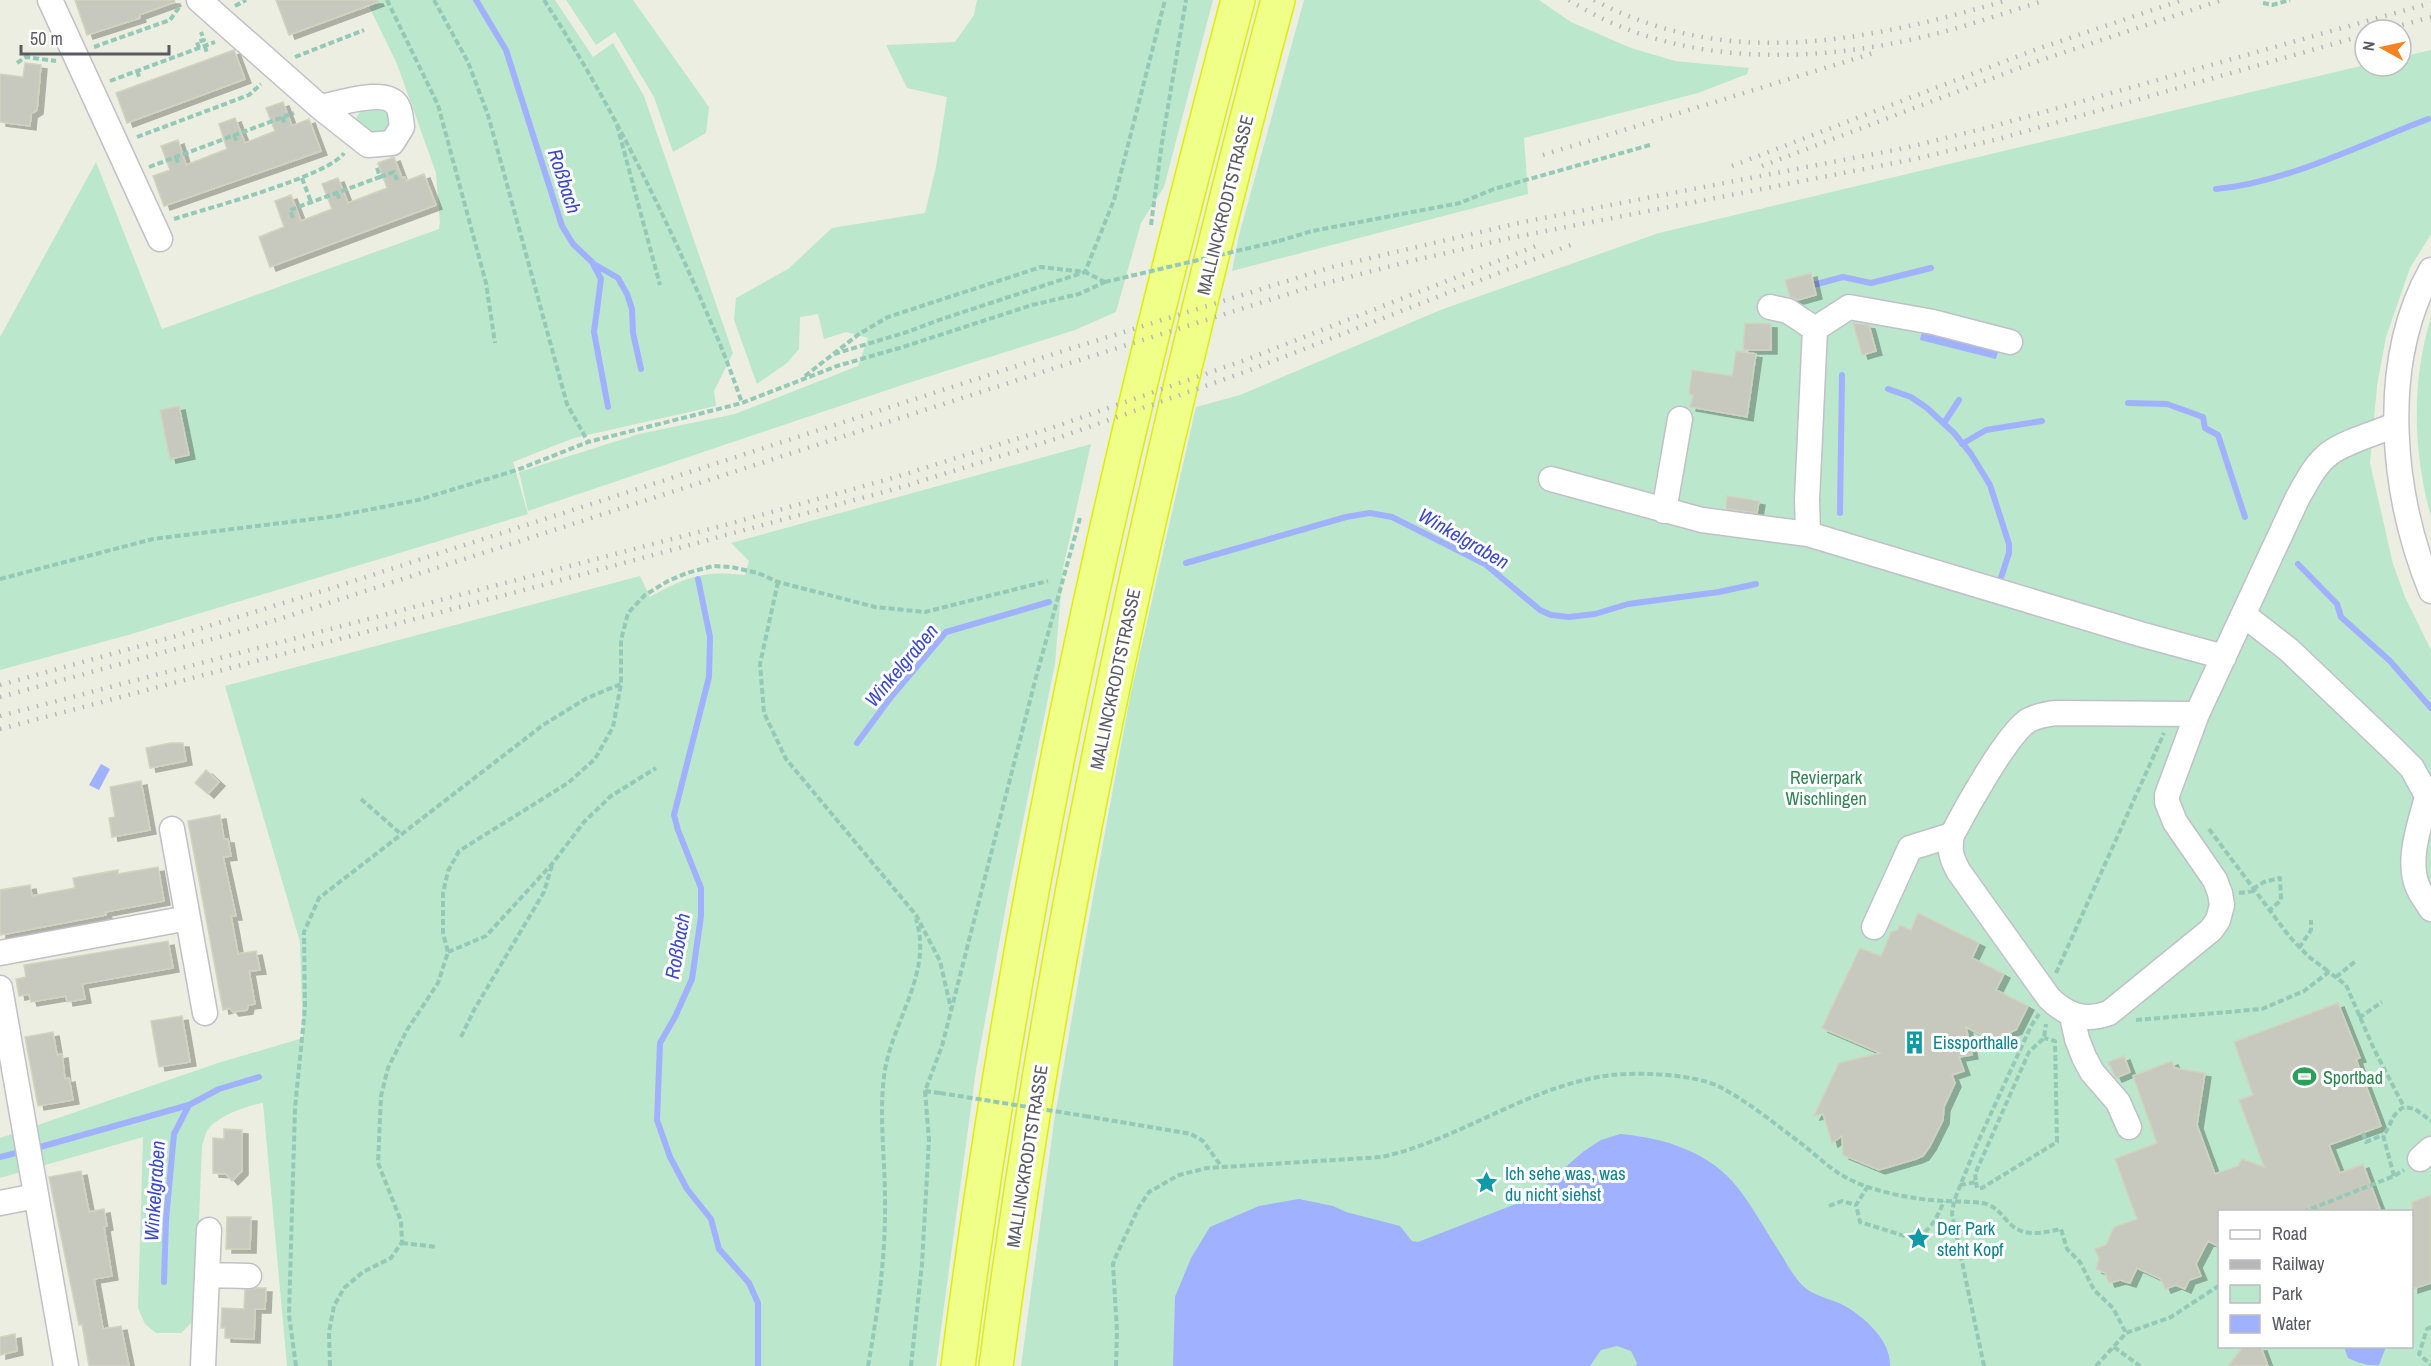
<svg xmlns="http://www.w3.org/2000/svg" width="2431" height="1366" font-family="'Archivo Narrow',sans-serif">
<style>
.green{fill:#bbe7cc;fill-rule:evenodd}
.water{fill:#a0b1ff}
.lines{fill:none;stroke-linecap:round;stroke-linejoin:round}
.stream{stroke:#a0b1ff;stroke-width:6}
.building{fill:#c8c9be;stroke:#d1d3bf;stroke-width:1.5;filter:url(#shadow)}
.minor-casing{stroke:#c0c0c9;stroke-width:27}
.highway-casing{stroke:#ddef00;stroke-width:36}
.path{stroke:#94c8b7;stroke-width:4;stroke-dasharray:6 3;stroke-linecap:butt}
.minor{stroke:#fff;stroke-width:24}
.highway{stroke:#efff87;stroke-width:33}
.rail{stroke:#b7b7b8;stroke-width:4.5;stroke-dasharray:1.5 8;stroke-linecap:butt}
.path-bridge{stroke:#94c8b7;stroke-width:4;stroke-dasharray:6 3;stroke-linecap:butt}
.labels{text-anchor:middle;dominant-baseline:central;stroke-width:6;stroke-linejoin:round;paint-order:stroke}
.street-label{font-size:18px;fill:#5a5a63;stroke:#fff}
.park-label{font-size:18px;fill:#2f8554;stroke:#fff}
.culture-label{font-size:18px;fill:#0d838f;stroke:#fff;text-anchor:start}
.leisure-label{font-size:18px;fill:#27864d;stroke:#fff;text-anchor:start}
.water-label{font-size:20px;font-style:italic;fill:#3b49ca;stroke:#fff}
</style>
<defs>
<filter id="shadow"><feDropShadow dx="6" dy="4" stdDeviation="0" flood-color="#0004"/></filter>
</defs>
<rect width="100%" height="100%" fill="#eceee1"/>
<path class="green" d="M 366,0 L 555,0 L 593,57 L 613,43 L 644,96 L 733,353 L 714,391 L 716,406 L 574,438 L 513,462 L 528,514 L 128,635 L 0,670 L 0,337 L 96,162 L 162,329 L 439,229 L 440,222 L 436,173 L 397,64 Z
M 566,0 L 633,0 L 709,107 L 706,133 L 673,152 L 654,97 L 615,32 L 596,45 Z
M 977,0 L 1213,0 L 1164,187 L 1141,223 L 1116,312 L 1075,330 L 905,384 L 528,511 L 519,472 L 639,434 L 735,414 L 858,366 L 868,338 L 846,332 L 824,339 L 818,314 L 800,317 L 799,349 L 787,363 L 757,384 L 734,320 L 736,298 L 788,269 L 832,228 L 925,213 L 936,167 L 947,97 L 907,88 L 886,45 L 955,42 L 974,15 Z
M 1304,0 L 1539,0 L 1571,22 L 1631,48 L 1675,61 L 1749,68 L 1747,74 L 1698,93 L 1524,138 L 1528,194 L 1232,271 L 1239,235 Z
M 2431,50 L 2431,234 L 2410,268 L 2386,337 L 2377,386 L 2370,463 L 2393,564 L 2405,597 L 2431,650 L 2431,1366 L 1021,1366 L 1054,1122 L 1089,919 L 1130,697 L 1196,407 L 1240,395 L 1443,309 L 1659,233 L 2365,65 L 2401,66 L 2401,57 ZM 2220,1212 L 2412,1212 L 2412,1346 L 2220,1346 Z
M 377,106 L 389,110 L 392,124 L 387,131 L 373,134 L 358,124 L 356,118 L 360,112 Z
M 2431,317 L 2431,517 C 2413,450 2411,384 2431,317 Z
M 1091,444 L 1063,568 L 1055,664 L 1008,895 L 976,1070 L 936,1366 L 287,1366 L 263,1103 C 248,1105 215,1117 207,1131 C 205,1135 204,1141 202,1145 L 195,1319 L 181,1333 L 156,1333 L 145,1324 L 138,1308 L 143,1137 L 0,1178 L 0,1138 L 218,1063 L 303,1038 L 300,942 L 225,686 L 640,576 L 650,597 C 684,577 705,570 745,575 L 749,561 L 731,543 Z"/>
<path class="water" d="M 1923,326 L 2000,345 L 1996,359 L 1920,340 Z
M 101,764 L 110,769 L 99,790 L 89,785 Z
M 1620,1134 C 1664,1138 1709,1151 1738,1188 C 1752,1206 1763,1226 1775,1245 C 1785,1259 1794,1280 1808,1290 C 1820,1298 1837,1300 1850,1309 C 1868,1321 1891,1342 1890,1366 L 1636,1366 L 1637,1363 L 1631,1351 L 1617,1346 L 1601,1350 L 1590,1366 L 1173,1366 L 1175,1297 L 1191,1258 L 1210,1227 L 1259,1206 L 1299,1199 L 1333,1206 L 1346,1212 L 1400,1226 L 1412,1241 L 1418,1242 L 1536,1196 L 1555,1176 L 1584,1151 L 1601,1140 Z
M 2344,1347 L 2386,1347 L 2379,1365 C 2367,1366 2359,1363 2348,1358 Z"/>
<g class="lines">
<path class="stream" d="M 476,0 L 506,50 L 562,226 L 573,244 L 592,262 L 601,279 L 594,332 L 608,407
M 2216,189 C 2285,183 2362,144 2428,119
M 594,264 L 618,278 L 627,294 L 632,309 L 633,333 L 641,369
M 1813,285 L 1843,277 L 1871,283 L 1931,268
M 1888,389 L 1911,397 L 1927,408 L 1954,433 L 1971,454 L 1990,485 L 2009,544 L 2009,553 L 1998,587
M 2128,403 L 2167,404 L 2203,417 L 2205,428 L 2218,435 L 2245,517
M 1944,423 L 1959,400
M 1962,444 L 1986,430 L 2042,421
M 1840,513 L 1842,375
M 1186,563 L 1346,517 L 1370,513 L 1392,517 L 1485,564 L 1540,610 L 1551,615 L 1569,617 L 1595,614 L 1628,604 L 1719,592 L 1756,584
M 2298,564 L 2337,604 L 2341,617 L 2390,661 L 2431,708
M 698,579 L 710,637 L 709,677 L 674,815 L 678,830 L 701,888 L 701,916 L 692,979 L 675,1017 L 660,1043 L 657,1120 L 670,1157 L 687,1189 L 711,1219 L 719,1249 L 749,1283 L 758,1303 L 758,1366
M 857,743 L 891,697 L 946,632 L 1049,602
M 40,1147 L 189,1105 L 219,1089 L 259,1077
M 0,1157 L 16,1153
M 164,1282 L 166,1220 L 174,1134 L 189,1105"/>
</g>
<path class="building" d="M 75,0 L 174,0 L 175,2 L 139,15 L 140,18 L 87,35 Z
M 276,0 L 377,0 L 378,2 L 289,35 Z
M 234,50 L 245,79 L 127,123 L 116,93 Z
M 25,63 L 41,65 L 37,110 L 31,114 L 30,126 L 0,122 L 0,74 L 23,77 Z
M 283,102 L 292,126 L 309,119 L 321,151 L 164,206 L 153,176 L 170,170 L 161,146 L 178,140 L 186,165 L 204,158 L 227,149 L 219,124 L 235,118 L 245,143 L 275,131 L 266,108 Z
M 394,157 L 402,178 L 405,177 L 406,181 L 424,174 L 436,205 L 270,267 L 259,237 L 284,227 L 275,201 L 291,195 L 301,221 L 332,209 L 322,184 L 338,178 L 348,203 L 387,188 L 378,163 Z
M 1811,273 L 1816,295 L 1798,300 L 1790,297 L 1785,280 Z
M 1745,323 L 1771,324 L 1771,350 L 1743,350 Z
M 1853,323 L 1869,325 L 1876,351 L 1862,355 Z
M 1736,351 L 1756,354 L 1747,417 L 1690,407 L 1693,395 L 1689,394 L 1692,370 L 1732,376 Z
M 179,406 L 189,455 L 170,459 L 160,410 Z
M 1727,496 L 1759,501 L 1757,513 L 1726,509 Z
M 170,743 L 183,743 L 186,761 L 150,768 L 146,748 Z
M 206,770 L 219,782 L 208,794 L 195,783 Z
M 141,781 L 150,830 L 112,837 L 109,818 L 115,817 L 110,787 Z
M 220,815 L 224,839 L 228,839 L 231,856 L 223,857 L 236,916 L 231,916 L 238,954 L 256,951 L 260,970 L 249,971 L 255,1004 L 248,1005 L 247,1010 L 233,1012 L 230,1008 L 223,1010 L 188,821 Z
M 158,867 L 164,901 L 105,912 L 106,915 L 0,935 L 0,890 L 30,885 L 32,896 L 75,888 L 73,878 L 118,870 L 118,874 Z
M 1918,913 L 1979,943 L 1972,958 L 2004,974 L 1996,990 L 2028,1006 L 2016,1030 L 1990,1040 L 1966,1027 L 1972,1055 L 1959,1057 L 1964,1071 L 1952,1075 L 1955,1083 L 1944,1107 L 1943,1120 L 1930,1146 L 1923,1156 L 1916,1159 L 1879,1170 L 1843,1155 L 1842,1136 L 1832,1143 L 1823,1114 L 1814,1116 L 1839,1063 L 1880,1053 L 1822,1028 L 1860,948 L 1881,956 L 1891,932 L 1898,930 L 1899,925 L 1911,930 Z
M 168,941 L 173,968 L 82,984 L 85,999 L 67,1002 L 66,996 L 31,1002 L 29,994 L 19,996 L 16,979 L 26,977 L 24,965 Z
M 2338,1003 L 2360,1058 L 2356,1059 L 2381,1126 L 2329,1145 L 2340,1173 L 2363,1164 L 2381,1212 L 2220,1212 L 2220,1247 L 2208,1241 L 2196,1264 L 2201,1276 L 2189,1280 L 2185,1289 L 2176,1285 L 2165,1289 L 2161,1279 L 2137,1268 L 2130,1283 L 2120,1280 L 2109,1283 L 2105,1273 L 2096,1269 L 2099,1259 L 2095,1249 L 2106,1245 L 2114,1227 L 2137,1219 L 2115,1159 L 2157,1143 L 2133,1076 L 2172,1061 L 2175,1068 L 2205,1073 L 2197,1125 L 2215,1174 L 2238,1166 L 2242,1159 L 2264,1167 L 2239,1100 L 2253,1095 L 2234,1042 Z
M 182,1016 L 190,1062 L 159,1067 L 151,1021 Z
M 53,1032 L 57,1055 L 62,1054 L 65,1079 L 69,1078 L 73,1100 L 38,1106 L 25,1037 Z
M 2124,1056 L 2130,1072 L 2116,1078 L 2108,1062 Z
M 224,1129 L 242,1130 L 242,1171 L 232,1181 L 226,1174 L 213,1173 L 213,1138 L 224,1139 Z
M 81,1171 L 89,1212 L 104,1209 L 107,1226 L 104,1227 L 112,1276 L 94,1279 L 103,1329 L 121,1326 L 129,1366 L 89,1366 L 82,1324 L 79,1325 L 49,1177 Z
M 2431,1195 L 2431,1283 L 2412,1289 L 2412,1202 Z
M 227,1217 L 251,1217 L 250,1249 L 226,1249 Z
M 256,1288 L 266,1288 L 265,1309 L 255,1309 L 254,1339 L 225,1338 L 225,1328 L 221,1328 L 222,1308 L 244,1309 L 245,1290 Z
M 15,1334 L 17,1351 L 0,1355 L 0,1337 Z
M 2243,1347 L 2261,1347 L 2268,1366 L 2228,1366 Z"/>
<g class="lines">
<defs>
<path id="minor" d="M 50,0 L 160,239
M 199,0 L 320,107 L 368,145 L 392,143 L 402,127 C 401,121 401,113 398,107 C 388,86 339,104 320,107
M 2431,270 C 2378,365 2392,495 2431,591
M 1770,307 L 1788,311 L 1815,329
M 1551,479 L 1702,520 L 1808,534 L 2140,634 L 2224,657
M 1664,511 L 1680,419
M 1808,534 L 1807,500 L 1815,329 L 1849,307 L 1933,322 L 2010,342
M 2244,615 L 2289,650 L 2393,749 L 2412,768 L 2431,803
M 2197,714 L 2056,713 C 2047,714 2037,716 2029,720 C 2008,732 1965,810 1952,835 C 1949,850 1951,858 1959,872 L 2049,998 C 2066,1015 2085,1022 2109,1013 L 2211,930 L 2218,920 L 2222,905 L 2220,893 L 2215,880 L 2175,822 L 2167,802 L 2167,795 L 2197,714 L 2297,499 C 2306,483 2315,464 2330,453 C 2349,440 2374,434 2395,425
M 2427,797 C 2420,824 2407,858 2417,885 C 2420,893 2426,901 2431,909
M 172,829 L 205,1013
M 1874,927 L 1910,848 L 1952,835
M 0,953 L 188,918
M 0,988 L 66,1366
M 2072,1016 L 2077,1039 L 2084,1057 L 2092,1072 L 2118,1102 L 2129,1127
M 2420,1159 L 2431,1149
M 0,1203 L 36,1196
M 207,1275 L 249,1276
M 203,1366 L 209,1230"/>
<path id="highway" d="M 958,1366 C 987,1139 1025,913 1072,688 C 1120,457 1178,228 1238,0
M 996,1366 C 1057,904 1158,450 1278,0"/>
</defs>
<use href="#minor" class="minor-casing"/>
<use href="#highway" class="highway-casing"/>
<path class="path" d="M 387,0 L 438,105 L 486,283 L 495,343
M 434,0 L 468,62 L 488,115 L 567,404 L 588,442
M 544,0 C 596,80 639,163 679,250 C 702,301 724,350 742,403
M 2263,3 L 2272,5 L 2290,0
M 235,6 L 246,0
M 205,46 L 207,54
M 94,47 L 170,20 L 180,6
M 199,48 L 197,42 L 204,40 L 201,32
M 295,57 L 364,30
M 17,63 L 26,57 L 56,61
M 137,71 L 140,79
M 110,81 L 215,42
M 282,117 L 285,124
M 617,125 L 660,285
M 234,135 L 237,142
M 137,137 L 249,95 L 261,84
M 176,157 L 178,163
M 149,167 L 294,113
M 380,177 L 394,172 L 397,180
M 302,178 L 311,202
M 337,193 L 340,201
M 293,218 L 290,210 L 380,177 L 376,165
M 174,219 C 205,209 329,176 344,153
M 1151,225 L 1162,142 L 1186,0
M 1279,241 L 1312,231 L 1460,203 L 1494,189 L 1650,145
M 834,354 L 907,332 L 942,319 L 1085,272 L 1114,200 L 1165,0
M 805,376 L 859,334 L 888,317 L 1041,267 L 1085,272 L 1105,282
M 0,579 L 153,539 L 337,516 L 418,500 L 517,470 L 588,442 L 742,403 L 837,366 L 906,346 L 1032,305 L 1079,294 L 1105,282
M 778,582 L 760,664 L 764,713 L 786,759 L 916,915 L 940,961 L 951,1009
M 361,799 L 401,834
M 2209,829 L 2289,936 L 2308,956 L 2329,972
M 2253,889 L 2264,882 L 2280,878 L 2281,900 L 2269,911
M 2239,893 L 2254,891
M 2299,948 L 2311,930 L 2311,920
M 448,952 L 486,936 L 552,864 L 584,822 L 611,796 L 656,768
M 2056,973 L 2164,733
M 2336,977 L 2357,960
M 2359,1018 L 2382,1002
M 2136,1020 L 2262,1009 L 2304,991 L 2329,972 L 2346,985 L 2374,1049 L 2404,1107
M 461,1037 L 474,1010 L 544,892 L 552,865
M 925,1091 L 940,1093
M 1085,1116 L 1191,1134 L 1203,1141 L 1221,1166
M 2363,1133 L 2366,1142 L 2383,1135
M 2394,1176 L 2383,1135 C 2393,1124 2389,1116 2404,1107 L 2415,1109 L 2431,1121
M 1976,1182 L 1977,1188 L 1982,1188 L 2057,1142 L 2055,1041 L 2044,1038
M 1960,1185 L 1976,1182 L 1975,1174 L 2029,1052 L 2044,1038 L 2046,1024
M 1868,1186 L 1856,1205 L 1860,1222 L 1908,1237 C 1928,1238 1937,1218 1944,1201
M 1829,1206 L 1842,1201 L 1856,1205
M 2303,1212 L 2394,1176 L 2404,1170
M 402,1243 L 437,1247
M 2431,1327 L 2427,1329 L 2419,1354 L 2431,1365
M 2114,1347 L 2140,1366
M 296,1366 L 289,1315 L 295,1108 L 305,1008 L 304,932 L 319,898 L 543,725 L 587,698 L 621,684
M 330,1366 L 329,1332 L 334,1306 L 344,1288 L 363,1272 L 391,1258 L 402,1242 L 401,1221 L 378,1163 L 381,1096 L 388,1068 L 407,1030 L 438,983 L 448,952 L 443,933 L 443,893 L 448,871 L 459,851 L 568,783 L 595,759 L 613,727 L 621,684 L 621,640 L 628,613 L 645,595 L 668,581 L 687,573 L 713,566 L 731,567 L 758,573 L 778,582 L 875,607 L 925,612 L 1048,581
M 868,1366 C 878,1310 886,1256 885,1199 C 885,1159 879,1117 884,1077 C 889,1031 923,986 920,941 C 920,934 918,926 916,919
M 911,1366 L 922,1264 L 929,1140 L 925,1091 L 942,1046 L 951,1011 L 1036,677 L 1080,518
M 1116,1366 L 1117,1331 L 1113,1264 L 1116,1256 L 1139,1207 L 1149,1192 L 1179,1175 L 1207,1168 L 1382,1157 C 1462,1139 1529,1085 1612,1075 C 1641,1072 1694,1074 1720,1087 C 1749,1102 1776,1125 1802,1144 C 1816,1155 1830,1169 1845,1177 C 1871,1192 1917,1200 1946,1201 C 1960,1202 1973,1201 1987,1204 C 1997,1208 2001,1214 2008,1222 C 2023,1238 2042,1233 2061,1229 L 2067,1249 L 2080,1262 L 2094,1290 L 2113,1308 L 2126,1333
M 1984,1366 L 1952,1214 L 1954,1201 L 1977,1144 L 2031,1026 L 2039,1014
M 2096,1366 L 2126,1333 L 2171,1317 L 2220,1285"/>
<use href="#minor" class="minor"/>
<use href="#highway" class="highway"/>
<path class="rail" d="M 1569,0 C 1680,71 1827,64 1950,30 C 1982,21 2014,10 2046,0
M 1594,0 C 1730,72 1870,40 2008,0
M 2384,30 L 2431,17
M 1543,155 L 1877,52
M 1732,166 L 2037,49 L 2182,0
M 1762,166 L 2035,62 L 2222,0
M 0,685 L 176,636 L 329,589 L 1066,350 L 1332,267 L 1523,222 L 1905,148 L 1994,126 L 2431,3
M 0,697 L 245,630 L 1064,365 L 1307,288 L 1403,263 L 1510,238 L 1915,159 L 2002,138 L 2365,35
M 0,716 L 729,524 L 896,477 L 1054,427 L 1248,359 L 1541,244
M 0,729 L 558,581 L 902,487 L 1052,440 L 1245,372 L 1573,244"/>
<path class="path-bridge" d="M 1105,282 L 1279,241
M 940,1093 L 1085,1116"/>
</g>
<defs>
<symbol id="building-bare" viewBox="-9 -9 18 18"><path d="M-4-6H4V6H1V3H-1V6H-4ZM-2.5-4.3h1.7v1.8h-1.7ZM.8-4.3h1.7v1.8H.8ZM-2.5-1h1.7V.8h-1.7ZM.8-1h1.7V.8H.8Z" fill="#0f9aa8" stroke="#fff" stroke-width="2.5" paint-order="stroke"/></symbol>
<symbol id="stadium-bare" viewBox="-9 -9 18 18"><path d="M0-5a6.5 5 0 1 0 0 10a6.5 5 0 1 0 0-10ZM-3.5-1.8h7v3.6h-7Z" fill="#2e9e5b" stroke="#fff" stroke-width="2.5" paint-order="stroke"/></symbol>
<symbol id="sight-bare" viewBox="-9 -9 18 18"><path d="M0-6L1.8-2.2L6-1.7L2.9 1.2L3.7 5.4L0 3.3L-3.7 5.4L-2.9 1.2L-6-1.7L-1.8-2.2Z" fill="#0f9aa8" stroke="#fff" stroke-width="2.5" paint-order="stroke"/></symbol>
</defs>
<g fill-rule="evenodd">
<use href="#building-bare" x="1898" y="1026" width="33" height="33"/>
<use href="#stadium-bare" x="2288" y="1060" width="33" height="33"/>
<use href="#sight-bare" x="1470" y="1166" width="33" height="33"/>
<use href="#sight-bare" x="1902" y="1222" width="33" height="33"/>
</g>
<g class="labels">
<g class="street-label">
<text transform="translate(1225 205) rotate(-76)">MALLINCKRODTSTRASSE</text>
<text transform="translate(1115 679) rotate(-78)">MALLINCKRODTSTRASSE</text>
<text transform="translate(1027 1156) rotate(-81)">MALLINCKRODTSTRASSE</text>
</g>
<g class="park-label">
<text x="1826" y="777">Revierpark<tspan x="1826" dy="21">Wischlingen</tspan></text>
</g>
<g class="culture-label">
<text x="1933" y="1042">Eissporthalle</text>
<text x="1505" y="1173">Ich sehe was, was<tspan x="1505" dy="21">du nicht siehst</tspan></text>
<text x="1937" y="1228">Der Park<tspan x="1937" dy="21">steht Kopf</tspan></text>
</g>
<g class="leisure-label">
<text x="2323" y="1077">Sportbad</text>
</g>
<g class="water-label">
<text transform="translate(565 181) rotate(72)">Roßbach</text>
<text transform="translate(1464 538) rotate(30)">Winkelgraben</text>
<text transform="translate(901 665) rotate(-50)">Winkelgraben</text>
<text transform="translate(677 946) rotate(-80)">Roßbach</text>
<text transform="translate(154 1191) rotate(-86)">Winkelgraben</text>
</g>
</g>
<rect x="2218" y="1210" width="195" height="138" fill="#ffffff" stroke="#bdbdc1" stroke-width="1.5"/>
<rect x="2230" y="1230" width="30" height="9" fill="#ffffff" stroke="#bdbdc1" stroke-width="1.5"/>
<text x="2272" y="1240" font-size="18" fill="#5a5a63">Road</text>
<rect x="2230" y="1260" width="30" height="9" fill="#b7b7b8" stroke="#bdbdc1" stroke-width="1.5"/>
<text x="2272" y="1270" font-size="18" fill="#5a5a63">Railway</text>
<rect x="2230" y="1285" width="30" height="18" fill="#bbe7cc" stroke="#bdbdc1" stroke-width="1.5"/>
<text x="2272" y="1300" font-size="18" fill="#5a5a63">Park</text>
<rect x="2230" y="1315" width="30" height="18" fill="#a0b1ff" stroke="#bdbdc1" stroke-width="1.5"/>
<text x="2272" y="1330" font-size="18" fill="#5a5a63">Water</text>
<g transform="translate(2383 48) rotate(278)"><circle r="28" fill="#ffffff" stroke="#bdbdc1" stroke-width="1.5"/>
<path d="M0-4.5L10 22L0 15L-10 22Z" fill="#f48321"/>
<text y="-9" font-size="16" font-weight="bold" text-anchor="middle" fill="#5a5a63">N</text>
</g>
<path d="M21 45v9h148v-9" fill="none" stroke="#5a5a63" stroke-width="3"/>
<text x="30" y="45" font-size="18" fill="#5a5a63" stroke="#ffffff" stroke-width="4.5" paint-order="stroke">50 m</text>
</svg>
